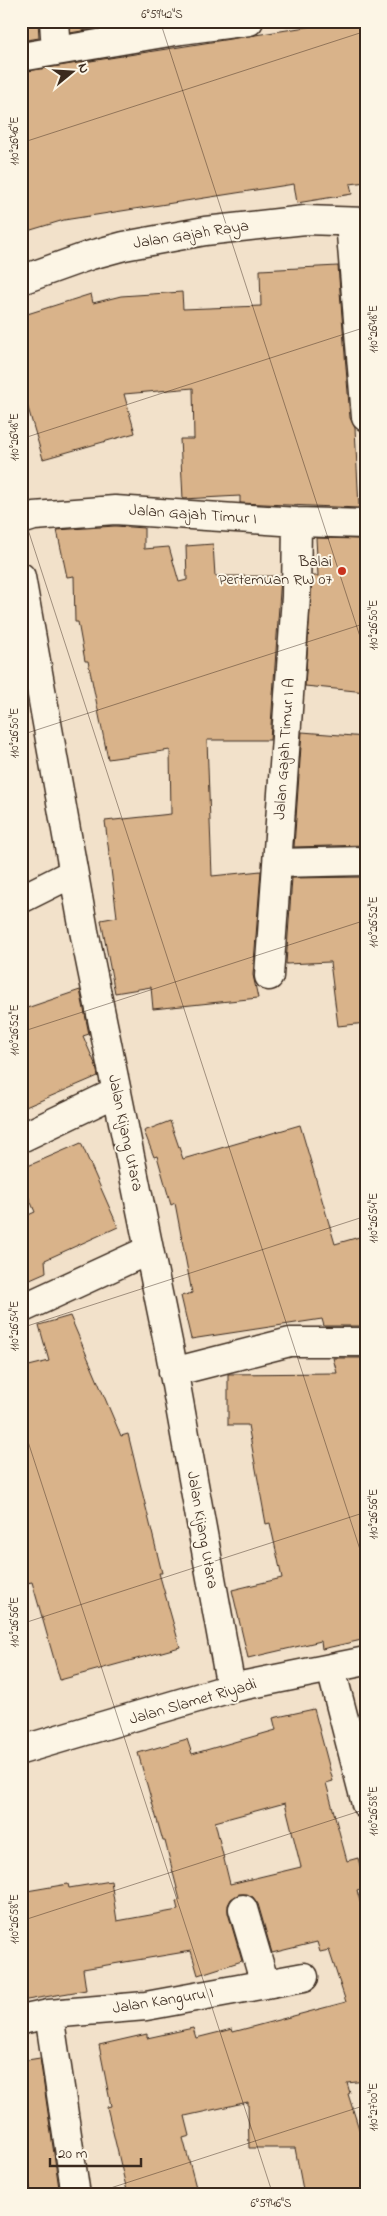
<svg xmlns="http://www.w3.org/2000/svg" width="387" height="2216" font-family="'Indie Flower',sans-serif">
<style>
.building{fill:#d9b38a;stroke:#3b2a1e;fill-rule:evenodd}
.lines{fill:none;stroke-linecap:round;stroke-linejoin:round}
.street-casing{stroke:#3b2a1e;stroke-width:31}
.secondary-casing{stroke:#3b2a1e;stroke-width:31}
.street{stroke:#fcf5e5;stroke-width:28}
.secondary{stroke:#fcf5e5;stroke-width:28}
.ticks{fill:none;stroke:#3b2a1e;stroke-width:1;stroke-opacity:0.45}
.poi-dot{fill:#c8321e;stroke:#fcf5e5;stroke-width:2}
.labels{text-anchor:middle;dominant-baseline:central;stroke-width:4;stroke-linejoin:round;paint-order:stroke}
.street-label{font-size:16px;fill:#3b2a1e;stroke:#fcf5e5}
.poi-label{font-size:16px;fill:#3b2a1e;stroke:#fcf5e5;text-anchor:end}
.neatline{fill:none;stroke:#3b2a1e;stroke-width:2}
.ticks-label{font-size:12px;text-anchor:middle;fill:#3b2a1e}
</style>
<rect width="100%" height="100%" fill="#f2e1ca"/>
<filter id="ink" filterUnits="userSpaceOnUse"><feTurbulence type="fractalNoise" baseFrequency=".02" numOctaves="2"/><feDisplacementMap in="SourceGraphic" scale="10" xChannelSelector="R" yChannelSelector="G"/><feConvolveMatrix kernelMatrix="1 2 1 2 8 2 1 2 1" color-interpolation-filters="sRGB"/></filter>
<g filter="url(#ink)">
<path class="building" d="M 21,21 L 38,21 L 39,38 L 21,41 Z
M 70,21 L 139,21 L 70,33 Z
M 344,21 L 366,21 L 366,182 L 350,184 L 352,194 L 297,203 L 294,184 L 64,220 L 21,233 L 21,72 Z
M 338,266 L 350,418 L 355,428 L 359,508 L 240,503 L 240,496 L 183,499 L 180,439 L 194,439 L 193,388 L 124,394 L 135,433 L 43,459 L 26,401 L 21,403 L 21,316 L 91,294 L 93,303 L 121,296 L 182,292 L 183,309 L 261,306 L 260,270 Z
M 115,526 L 144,528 L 144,549 L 169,547 L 179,582 L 187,580 L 186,546 L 213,544 L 215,576 L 281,576 L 270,740 L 207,740 L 212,876 L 261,871 L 253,975 L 258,998 L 153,1009 L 151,987 L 115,993 L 101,920 L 117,917 L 105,821 L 171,814 L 170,750 L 108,759 L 88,661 L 85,661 L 78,622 L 75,622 L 74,576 L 67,577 L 57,530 Z
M 316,538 L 360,539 L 361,544 L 366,544 L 366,692 L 305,686 L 312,576 L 318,576 Z
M 302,732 L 366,737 L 366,845 L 294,847 Z
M 366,877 L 366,1023 L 338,1026 L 330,962 L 286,964 L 292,878 Z
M 80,990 L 89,1034 L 83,1036 L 96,1066 L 98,1076 L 21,1109 L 21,1010 Z
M 170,1121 L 183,1159 L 300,1125 L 335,1244 L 366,1235 L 366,1326 L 324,1326 L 322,1319 L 191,1339 L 181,1296 L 192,1293 L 175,1203 L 171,1205 L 157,1156 L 154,1157 L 144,1131 Z
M 81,1143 L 118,1227 L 45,1260 L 46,1272 L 21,1283 L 21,1204 L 26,1216 L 35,1212 L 21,1179 L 21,1169 Z
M 70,1316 L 121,1436 L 128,1434 L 162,1573 L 159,1573 L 180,1647 L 60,1680 L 32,1582 L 21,1584 L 21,1368 L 49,1361 L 39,1325 Z
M 333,1358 L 366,1358 L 366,1639 L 322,1649 L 321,1641 L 248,1658 L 232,1590 L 282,1578 L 270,1523 L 266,1524 L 248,1425 L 228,1425 L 228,1374 L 337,1373 Z
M 314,1709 L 333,1781 L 326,1783 L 347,1861 L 358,1858 L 366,1887 L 357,1890 L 366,1924 L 366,2081 L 347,2083 L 350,2093 L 348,2094 L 366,2151 L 366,2195 L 304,2195 L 295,2148 L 249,2148 L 248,2102 L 185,2116 L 190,2136 L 183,2138 L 198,2195 L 128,2195 L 107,2107 L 111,2106 L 99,2045 L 147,2034 L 147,2038 L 193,2028 L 196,2038 L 232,2029 L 233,2032 L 346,2002 L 329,1950 L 320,1952 L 317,1942 L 272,1953 L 258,1904 L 253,1897 L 247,1894 L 239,1894 L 231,1899 L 228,1905 L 228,1913 L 242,1961 L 198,1975 L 191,1951 L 83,1969 L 86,1990 L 21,2001 L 21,1892 L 68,1884 L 69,1888 L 111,1881 L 117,1921 L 178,1910 L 176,1901 L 180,1900 L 165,1841 L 163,1841 L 138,1753 L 187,1739 L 192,1754 L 276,1730 L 273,1718 ZM 285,1803 L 301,1867 L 230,1884 L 215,1822 Z
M 40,2058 L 60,2195 L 31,2195 L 29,2179 L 21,2181 L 21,2061 Z"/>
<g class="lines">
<defs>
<path id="street" d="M 54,21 L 56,51
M 21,57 L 181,30 L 249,21
M 350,222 L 366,417
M 21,520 L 34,516 L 115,510 L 297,522 L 366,524
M 21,577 L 84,931 L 170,1352 L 231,1688
M 277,863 L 366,861
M 21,899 L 73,873
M 269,976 L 296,597 L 297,522
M 21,1138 L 117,1092
M 21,1309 L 149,1250
M 173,1372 L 290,1342 L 366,1342
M 331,1669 L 366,1804
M 21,1750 L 231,1688 L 366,1661
M 243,1909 L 265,1984
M 49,2014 L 76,2195
M 21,2020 L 49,2014 L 146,2006 L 304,1977"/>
<path id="secondary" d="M 21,280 L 91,255 L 124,246 L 205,231 L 305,220 L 366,222"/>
</defs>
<use href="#street" class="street-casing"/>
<use href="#secondary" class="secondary-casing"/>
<use href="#street" class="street"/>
<use href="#secondary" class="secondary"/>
</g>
</g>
<path class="ticks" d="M 160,21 L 366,655M 21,143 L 366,31M 21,439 L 366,327M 21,508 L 366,1568M 21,735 L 366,623M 21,1032 L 366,920M 21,1328 L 366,1216M 21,1420 L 273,2195M 21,1624 L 366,1512M 21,1921 L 366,1809M 89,2195 L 366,2105"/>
<circle class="poi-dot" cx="342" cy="571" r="5"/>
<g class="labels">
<g class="street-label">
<text transform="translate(191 235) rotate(-9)">Jalan Gajah Raya</text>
<text transform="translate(193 515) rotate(4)">Jalan Gajah Timur I</text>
<text transform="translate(285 749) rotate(-86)">Jalan Gajah Timur I A</text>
<text transform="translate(125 1133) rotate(78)">Jalan Kijang Utara</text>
<text transform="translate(202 1530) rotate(80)">Jalan Kijang Utara</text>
<text transform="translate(193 1702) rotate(-16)">Jalan Slamet Riyadi</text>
<text transform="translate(163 2001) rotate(-9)">Jalan Kanguru I</text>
</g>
<g class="poi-label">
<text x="332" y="562">Balai<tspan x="332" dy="18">Pertemuan RW 07</tspan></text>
</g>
</g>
<rect width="387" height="2216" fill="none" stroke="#fcf5e5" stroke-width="55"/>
<g transform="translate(72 72) rotate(72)" stroke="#fcf5e5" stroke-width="4" paint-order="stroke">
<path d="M0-4L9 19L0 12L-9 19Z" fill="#3b2a1e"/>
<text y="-8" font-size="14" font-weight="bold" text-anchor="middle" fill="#3b2a1e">N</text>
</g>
<path d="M50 2158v8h91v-8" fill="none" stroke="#3b2a1e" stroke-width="2.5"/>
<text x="58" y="2158" font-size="15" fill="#3b2a1e" stroke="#fcf5e5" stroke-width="4" paint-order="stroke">20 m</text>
<rect x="28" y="28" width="332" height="2160" class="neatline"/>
<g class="ticks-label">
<text x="162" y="18">6°59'42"S</text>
<text transform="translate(14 141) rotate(-90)" y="4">110°26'46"E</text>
<text transform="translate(373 329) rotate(-90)" y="4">110°26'48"E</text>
<text transform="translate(14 437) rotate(-90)" y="4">110°26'48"E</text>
<text transform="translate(373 625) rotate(-90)" y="4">110°26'50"E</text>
<text transform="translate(14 733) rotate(-90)" y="4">110°26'50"E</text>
<text transform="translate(373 922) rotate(-90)" y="4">110°26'52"E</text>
<text transform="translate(14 1030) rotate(-90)" y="4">110°26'52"E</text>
<text transform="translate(373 1218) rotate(-90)" y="4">110°26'54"E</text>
<text transform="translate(14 1326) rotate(-90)" y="4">110°26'54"E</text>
<text transform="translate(373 1514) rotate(-90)" y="4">110°26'56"E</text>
<text transform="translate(14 1622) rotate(-90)" y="4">110°26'56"E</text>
<text transform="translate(373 1811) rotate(-90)" y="4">110°26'58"E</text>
<text transform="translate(14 1919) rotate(-90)" y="4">110°26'58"E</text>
<text transform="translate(373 2107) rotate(-90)" y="4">110°27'00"E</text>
<text x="271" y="2207">6°59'46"S</text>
</g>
</svg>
